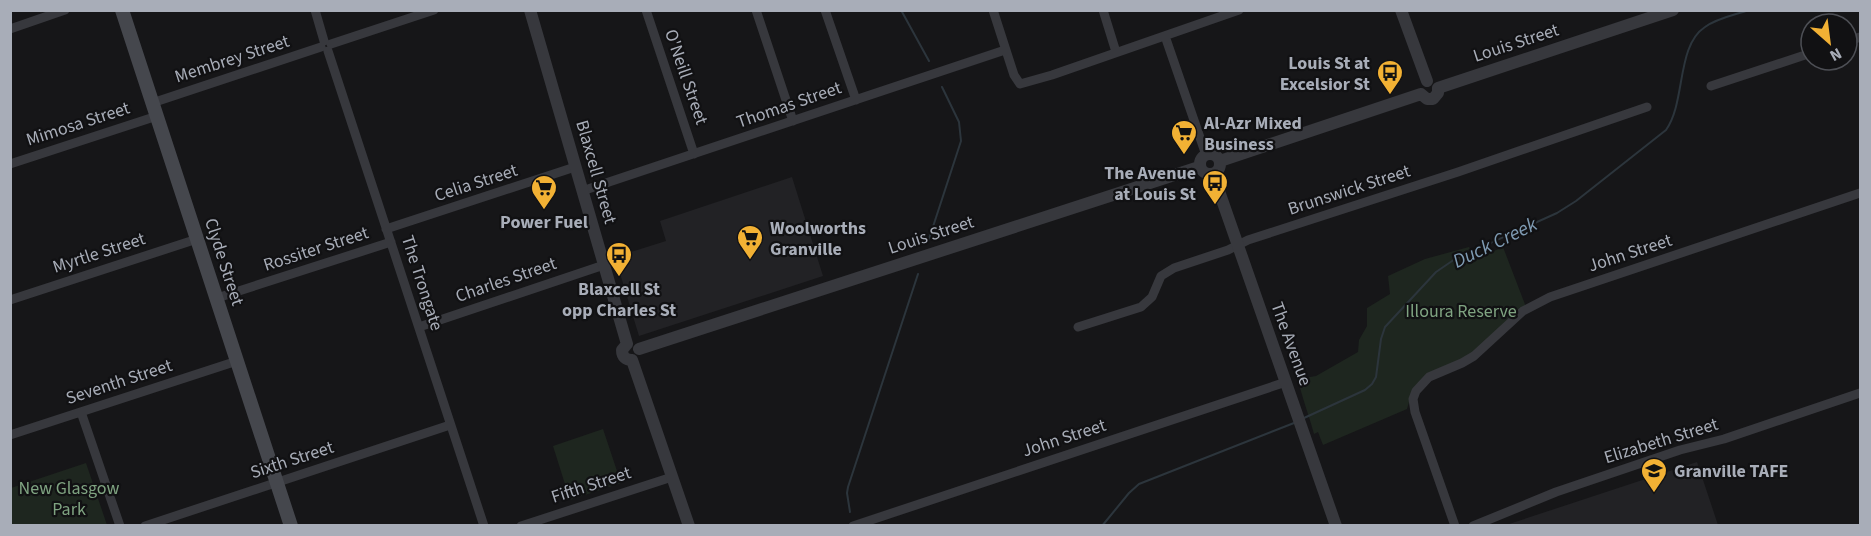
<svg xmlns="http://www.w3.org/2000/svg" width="1871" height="536" font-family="'Source Sans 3',sans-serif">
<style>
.built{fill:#222225}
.green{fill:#1e261f}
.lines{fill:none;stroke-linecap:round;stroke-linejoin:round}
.stream{stroke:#2c353c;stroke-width:2}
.minor{stroke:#37383d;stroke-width:9}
.tertiary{stroke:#37383d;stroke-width:12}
.secondary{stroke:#45474d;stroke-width:14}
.labels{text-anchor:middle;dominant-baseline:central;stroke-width:4.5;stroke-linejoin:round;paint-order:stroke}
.street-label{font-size:18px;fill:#a8adb8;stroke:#111113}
.poi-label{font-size:18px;font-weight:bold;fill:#a8adb8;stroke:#111113;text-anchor:start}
.park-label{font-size:18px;fill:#7fa381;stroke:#111113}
.water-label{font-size:20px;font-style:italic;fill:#7f9bb3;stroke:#111113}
</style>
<rect width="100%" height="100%" fill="#161618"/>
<path class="built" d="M 792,177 L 823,276 L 639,336 L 615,257 L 666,241 L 660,221 Z
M 1697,462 L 1718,525 L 1506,525 Z"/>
<path class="green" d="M 1469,247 L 1476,259 L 1503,247 L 1526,307 L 1471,355 L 1412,392 L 1407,409 L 1323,445 L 1318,432 L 1314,434 C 1309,415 1302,398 1298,379 L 1316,376 L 1358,352 L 1359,340 L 1367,326 L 1367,308 L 1390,294 L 1388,276 L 1425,259 Z
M 603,429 L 621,483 L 570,500 L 553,446 Z
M 86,463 L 107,525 L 11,525 L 11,488 Z"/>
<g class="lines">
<path class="stream" d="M 901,10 L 929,61
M 928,242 L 961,141 L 959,122 L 942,87
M 1304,418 L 1365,390 L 1372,384 L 1376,377 L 1381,339 L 1385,327 L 1436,272 L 1455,259 L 1557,213 L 1576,201 L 1666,130 C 1686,102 1676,46 1705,27 C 1717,18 1735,15 1749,10
M 850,512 L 847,493 L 848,487 L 918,274
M 1102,526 L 1129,493 L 1139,484 L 1294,423"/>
<path class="minor" d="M 315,10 L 324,41
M 646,10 L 694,154
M 756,10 L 793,121
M 825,10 L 856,100
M 993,10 L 1014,75 L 1020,84 L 1052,75 L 1239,10
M 1103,10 L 1116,52
M 10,29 L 65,10
M 1165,36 L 1206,155
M 1847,42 L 1860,37
M 331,44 L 434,10
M 328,51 L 484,526
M 1711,86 L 1811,53
M 152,103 L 321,47
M 10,164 L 157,116
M 582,191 L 1005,50
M 386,229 L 575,167
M 217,298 L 391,242
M 10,300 L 197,239
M 419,327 L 604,265
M 1078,327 L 1141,307 L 1152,297 L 1161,276 L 1174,268 L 1228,250 L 1248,240 L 1458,172 L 1647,107
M 81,412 L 120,526
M 10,435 L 237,361
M 145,526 L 450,425
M 521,526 L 672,477
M 853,526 L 1286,382
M 1455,526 L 1415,412 L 1413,399 L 1416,391 L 1429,377 L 1462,363 L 1474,356 L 1523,311 L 1550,297 L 1860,193
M 1473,526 L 1556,492 L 1680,450 L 1724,439 L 1860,393"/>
<path class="tertiary" d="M 530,10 L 627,344
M 1401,10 L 1427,81
M 1438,88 L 1673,10
M 1421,94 L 1427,99 L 1433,99 L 1438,93 L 1438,88
M1200 164a10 10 0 1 1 20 0a10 10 0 1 1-20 0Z
M 1220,161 L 1421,94
M 1213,174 L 1336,526
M 627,344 L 622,350 C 622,357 626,360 632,360
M 639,349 L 1199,167
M 632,360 L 689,526"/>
<path class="secondary" d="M 122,10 L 291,526"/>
</g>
<defs>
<symbol id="bus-pin" viewBox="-11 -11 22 30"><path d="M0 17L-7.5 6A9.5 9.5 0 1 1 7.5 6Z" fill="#f2b134" stroke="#111113"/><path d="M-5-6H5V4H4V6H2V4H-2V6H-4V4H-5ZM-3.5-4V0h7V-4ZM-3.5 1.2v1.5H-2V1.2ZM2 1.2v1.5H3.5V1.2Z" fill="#111"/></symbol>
<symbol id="supermarket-pin" viewBox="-11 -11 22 30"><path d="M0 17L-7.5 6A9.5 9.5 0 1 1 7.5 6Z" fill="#f2b134" stroke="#111113"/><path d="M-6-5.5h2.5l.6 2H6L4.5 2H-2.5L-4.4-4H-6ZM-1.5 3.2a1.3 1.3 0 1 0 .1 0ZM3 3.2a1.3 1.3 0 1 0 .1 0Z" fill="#111"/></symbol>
<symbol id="university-pin" viewBox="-11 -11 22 30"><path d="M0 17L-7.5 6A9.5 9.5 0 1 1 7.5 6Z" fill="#f2b134" stroke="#111113"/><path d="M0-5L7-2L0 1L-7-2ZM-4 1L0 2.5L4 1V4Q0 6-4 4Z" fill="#111"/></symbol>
</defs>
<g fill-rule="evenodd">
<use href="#bus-pin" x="1375" y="58" width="30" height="40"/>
<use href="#supermarket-pin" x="1169" y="118" width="30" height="40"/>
<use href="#bus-pin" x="1200" y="168" width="30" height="40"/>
<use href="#supermarket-pin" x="529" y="173" width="30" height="40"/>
<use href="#supermarket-pin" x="735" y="223" width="30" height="40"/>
<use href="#bus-pin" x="604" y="240" width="30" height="40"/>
<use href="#university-pin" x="1639" y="456" width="30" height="40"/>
</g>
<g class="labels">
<g class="street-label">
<text transform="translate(1516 43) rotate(-18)">Louis Street</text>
<text transform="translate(232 59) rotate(-18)">Membrey Street</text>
<text transform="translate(686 77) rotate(71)">O'Neill Street</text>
<text transform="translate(789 105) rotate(-19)">Thomas Street</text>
<text transform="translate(78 124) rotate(-18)">Mimosa Street</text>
<text transform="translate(596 172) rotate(74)">Blaxcell Street</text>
<text transform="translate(476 183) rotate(-18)">Celia Street</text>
<text transform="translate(1349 190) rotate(-18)">Brunswick Street</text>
<text transform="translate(931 235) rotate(-18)">Louis Street</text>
<text transform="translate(316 249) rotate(-18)">Rossiter Street</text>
<text transform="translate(99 253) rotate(-18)">Myrtle Street</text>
<text transform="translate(1630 253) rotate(-18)">John Street</text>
<text transform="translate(224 262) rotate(72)">Clyde Street</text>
<text transform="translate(506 280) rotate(-19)">Charles Street</text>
<text transform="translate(422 283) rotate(72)">The Trongate</text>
<text transform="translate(1291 344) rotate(70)">The Avenue</text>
<text transform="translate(119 382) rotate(-18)">Seventh Street</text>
<text transform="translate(1064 438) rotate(-18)">John Street</text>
<text transform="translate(1661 441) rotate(-17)">Elizabeth Street</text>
<text transform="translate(292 460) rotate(-18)">Sixth Street</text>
<text transform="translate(591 485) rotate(-18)">Fifth Street</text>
</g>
<g class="poi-label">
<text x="1370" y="63" text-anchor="end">Louis St at<tspan x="1370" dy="21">Excelsior St</tspan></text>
<text x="1204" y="123">Al-Azr Mixed<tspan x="1204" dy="21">Business</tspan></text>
<text x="1196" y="173" text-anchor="end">The Avenue<tspan x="1196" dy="21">at Louis St</tspan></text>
<text x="544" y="222" text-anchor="middle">Power Fuel</text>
<text x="770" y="228">Woolworths<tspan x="770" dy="21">Granville</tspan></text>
<text x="619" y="289" text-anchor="middle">Blaxcell St<tspan x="619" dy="21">opp Charles St</tspan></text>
<text x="1674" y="471">Granville TAFE</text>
</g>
<g class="park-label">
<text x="1461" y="311">Illoura Reserve</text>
<text x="69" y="488">New Glasgow<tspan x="69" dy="21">Park</tspan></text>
</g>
<g class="water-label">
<text transform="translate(1495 243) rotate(-26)">Duck Creek</text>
</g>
</g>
<rect width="1871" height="536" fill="none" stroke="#a8adb8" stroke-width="24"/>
<g transform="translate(1829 42) rotate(152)"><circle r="28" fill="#111113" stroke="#4d4f55" stroke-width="1.5"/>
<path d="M0-4.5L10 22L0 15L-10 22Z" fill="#f2b134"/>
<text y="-9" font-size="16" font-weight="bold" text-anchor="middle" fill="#a8adb8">N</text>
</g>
</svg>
